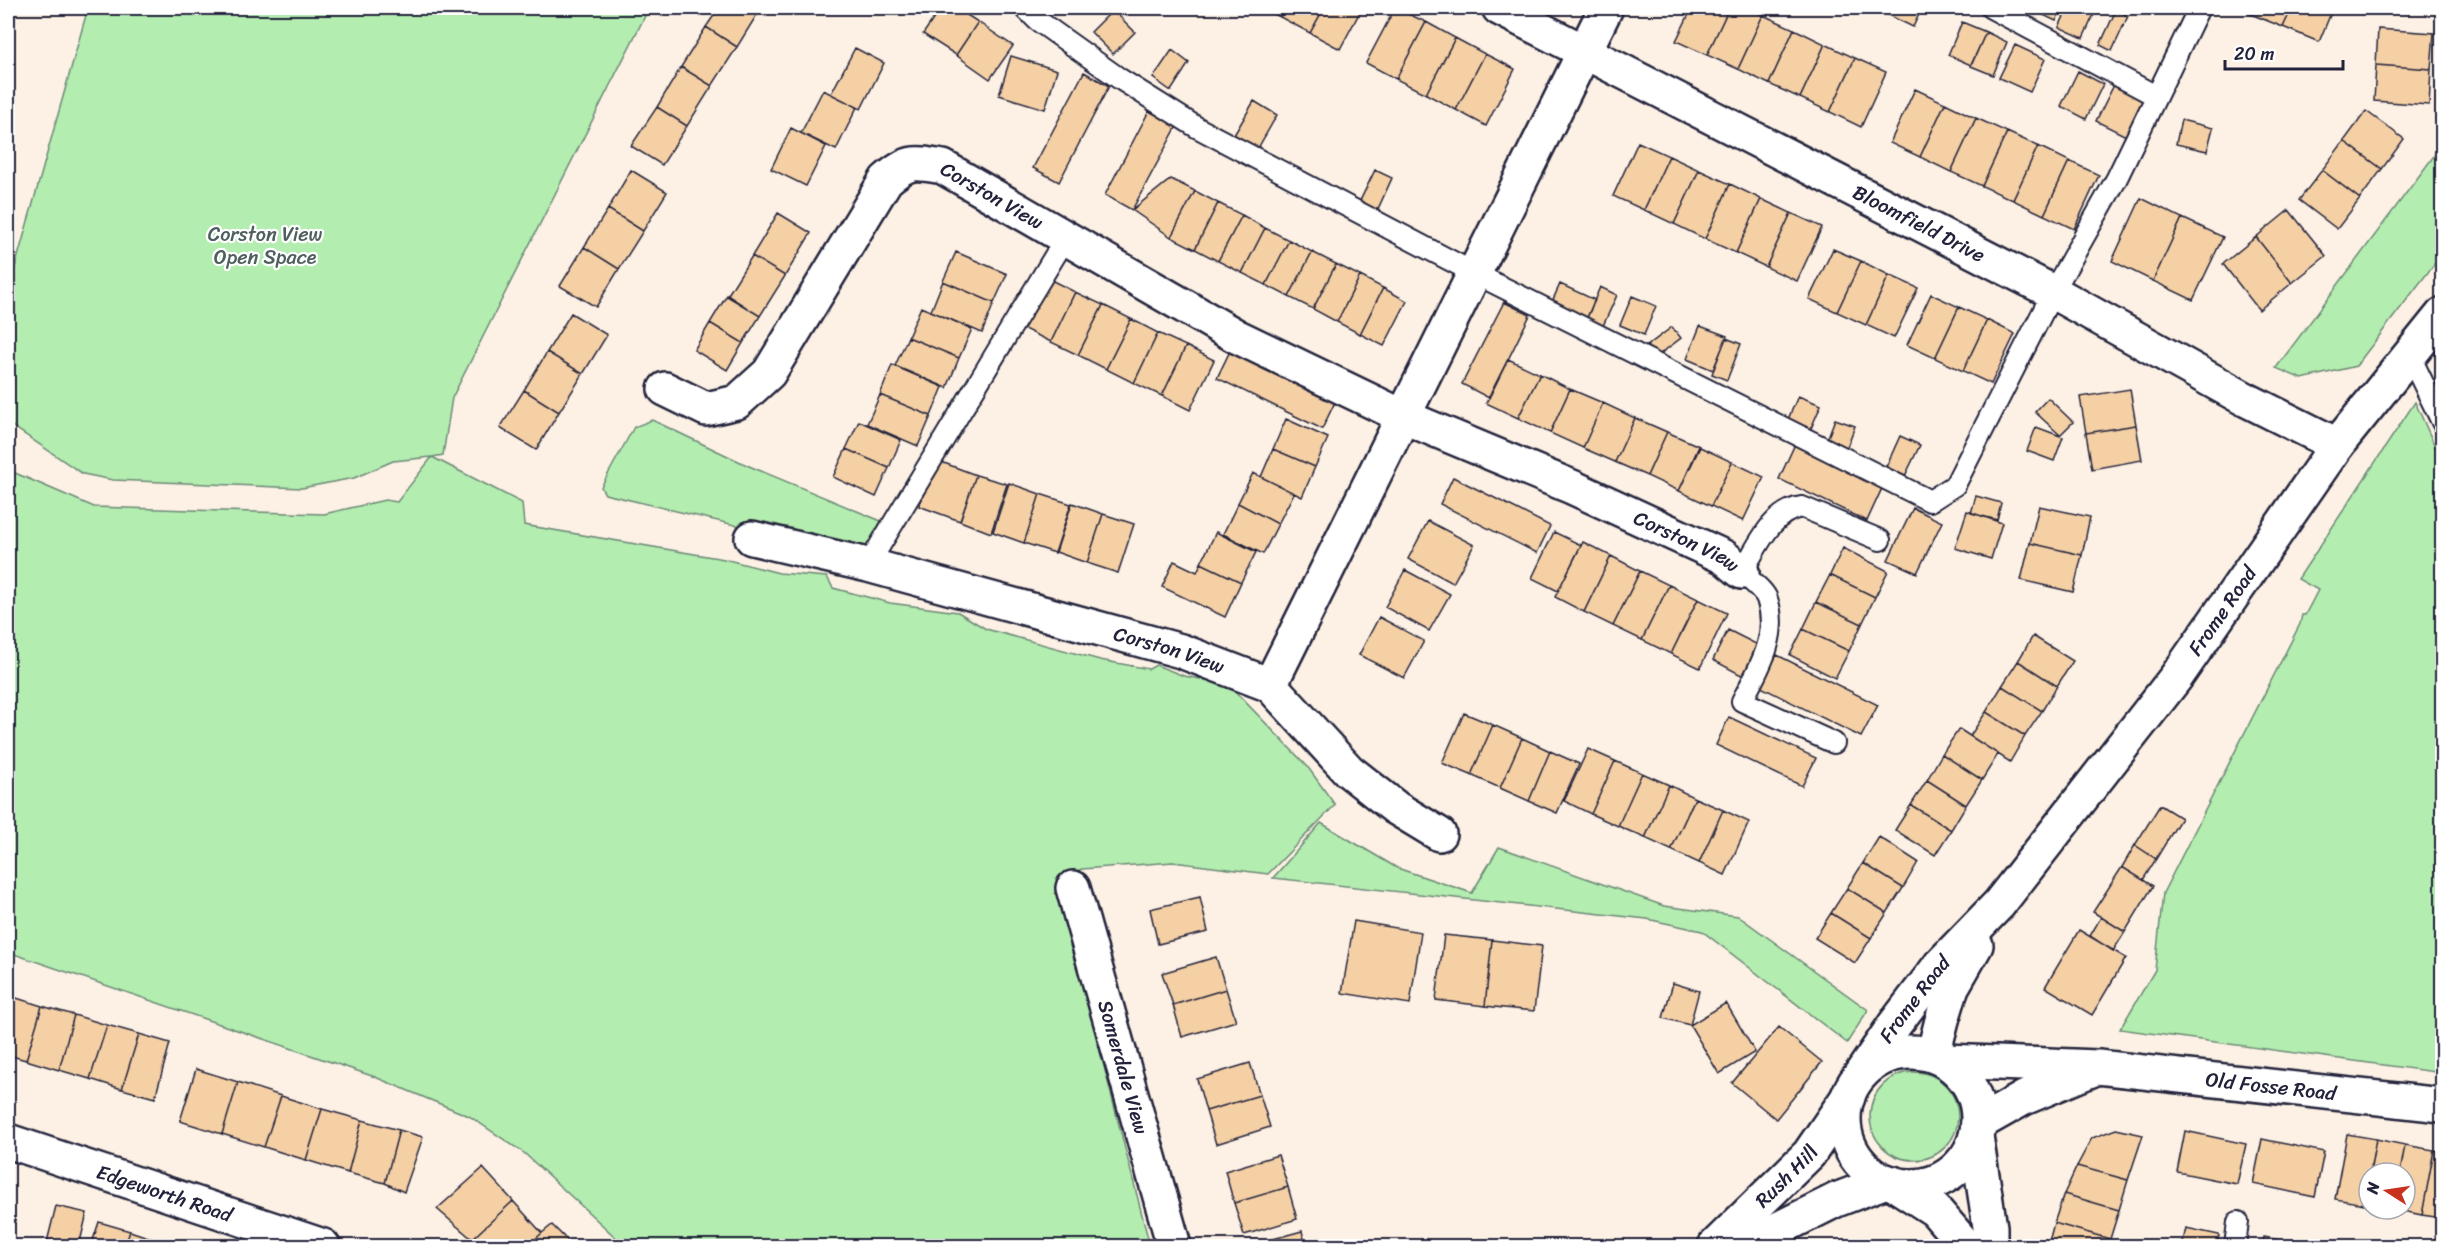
<svg xmlns="http://www.w3.org/2000/svg" width="2450" height="1254" font-family="Sriracha,sans-serif">
<style>
.green{fill:#b4edb0;stroke:#6b8876;stroke-width:1.5}
.building{fill:#f5d0a5;stroke:#22223b;stroke-width:1.5}
.lines{fill:none;stroke-linecap:round;stroke-linejoin:round}
.service-casing{stroke:#22223b;stroke-width:24}
.minor-casing{stroke:#22223b;stroke-width:38}
.tertiary-casing{stroke:#22223b;stroke-width:38}
.service{stroke:#fff;stroke-width:20}
.minor{stroke:#fff;stroke-width:33}
.tertiary{stroke:#fff;stroke-width:33}
.labels{text-anchor:middle;dominant-baseline:central;stroke-width:4.5;stroke-linejoin:round;paint-order:stroke}
.street-label{font-size:20px;fill:#22223b;stroke:#fff}
.park-label{font-size:20px;fill:#4e5f5e;stroke:#fff}
</style>
<rect width="100%" height="100%" fill="#fcf1e4"/>
<filter id="ink" filterUnits="userSpaceOnUse"><feTurbulence type="fractalNoise" baseFrequency=".0167" numOctaves="2"/><feDisplacementMap in="SourceGraphic" scale="12" xChannelSelector="R" yChannelSelector="G"/><feConvolveMatrix kernelMatrix="1 2 1 2 8 2 1 2 1" color-interpolation-filters="sRGB"/></filter>
<g filter="url(#ink)">
<path class="green" d="M 88,8 L 649,8 L 452,398 L 443,455 L 432,457 L 522,503 L 524,525 L 724,559 L 779,573 L 827,577 L 833,588 L 890,603 L 958,612 L 986,629 L 1100,660 L 1149,669 L 1156,665 L 1184,676 L 1228,684 L 1307,766 L 1335,805 L 1268,874 L 1173,862 L 1082,869 L 1056,879 L 1150,1246 L 625,1246 L 524,1153 L 469,1116 L 375,1077 L 8,952 L 8,470 L 94,507 L 324,514 L 385,500 L 397,502 L 432,457 L 393,461 L 354,478 L 302,488 L 113,480 L 83,474 L 8,423 L 8,292 Z
M 2442,145 L 2442,254 L 2356,366 L 2302,379 L 2276,368 Z
M 2415,402 L 2442,462 L 2442,1073 L 2120,1029 L 2155,970 L 2163,893 L 2300,624 L 2302,615 L 2305,615 L 2318,590 L 2298,579 Z
M 652,420 L 749,466 L 881,521 L 866,550 L 856,554 L 605,494 L 601,487 L 634,427 Z
M 1321,823 L 1397,868 L 1472,893 L 1499,847 L 1664,906 L 1738,916 L 1868,1010 L 1847,1043 L 1702,931 L 1647,919 L 1273,878 Z
M1870 1116a44 44 0 1 1 88 0a44 44 0 1 1-88 0Z"/>
<path class="building" d="M 719,8 L 761,8 L 737,47 L 706,27 Z
M 941,8 L 956,8 L 978,22 L 956,55 L 923,34 Z
M 1262,8 L 1285,8 L 1280,17 Z
M 1285,8 L 1324,8 L 1310,33 L 1280,17 Z
M 1324,8 L 1362,8 L 1340,49 L 1310,33 Z
M 1395,8 L 1426,22 L 1396,79 L 1366,63 Z
M 1692,8 L 1729,8 L 1707,55 L 1676,41 Z
M 1729,8 L 1747,8 L 1763,15 L 1738,69 L 1707,55 Z
M 1873,8 L 1890,8 L 1886,14 Z
M 1890,8 L 1922,8 L 1913,27 L 1886,14 Z
M 2044,8 L 2062,8 L 2056,21 L 2041,14 Z
M 2068,8 L 2097,8 L 2083,38 L 2059,27 Z
M 2250,8 L 2292,8 L 2283,27 L 2248,13 Z
M 2292,8 L 2333,8 L 2319,42 L 2283,27 Z
M 1113,10 L 1135,32 L 1113,54 L 1091,32 Z
M 2116,10 L 2128,16 L 2112,51 L 2100,45 Z
M 1763,15 L 1794,29 L 1769,84 L 1738,69 Z
M 978,22 L 1013,46 L 990,79 L 956,55 Z
M 1426,22 L 1455,38 L 1426,94 L 1396,79 Z
M 1962,22 L 1986,32 L 1971,65 L 1948,55 Z
M 706,27 L 737,47 L 712,86 L 681,67 Z
M 1794,29 L 1825,44 L 1800,98 L 1769,84 Z
M 2378,29 L 2434,33 L 2431,69 L 2376,65 Z
M 1986,32 L 2007,42 L 1993,75 L 1971,66 Z
M 1455,38 L 1485,54 L 1456,110 L 1426,94 Z
M 1825,44 L 1855,58 L 1830,112 L 1800,98 Z
M 2015,45 L 2045,59 L 2030,92 L 1999,78 Z
M 855,48 L 884,63 L 861,109 L 831,94 Z
M 1172,50 L 1189,63 L 1171,91 L 1153,78 Z
M 1485,54 L 1515,69 L 1486,126 L 1456,110 Z
M 1011,56 L 1057,70 L 1045,109 L 999,95 Z
M 1855,58 L 1886,72 L 1861,127 L 1830,112 Z
M 2376,65 L 2431,69 L 2429,105 L 2374,101 Z
M 681,67 L 712,86 L 687,126 L 657,107 Z
M 2078,71 L 2103,84 L 2086,119 L 2061,106 Z
M 1084,72 L 1109,86 L 1059,182 L 1033,168 Z
M 2115,83 L 2149,100 L 2130,138 L 2096,121 Z
M 1915,89 L 1945,103 L 1920,157 L 1890,143 Z
M 823,90 L 857,107 L 836,150 L 801,133 Z
M 1254,101 L 1277,115 L 1258,148 L 1234,135 Z
M 1945,103 L 1976,118 L 1951,172 L 1920,157 Z
M 657,107 L 687,126 L 662,165 L 631,146 Z
M 1149,111 L 1177,126 L 1132,210 L 1105,195 Z
M 2366,111 L 2404,139 L 2382,169 L 2344,141 Z
M 1976,118 L 2007,132 L 1982,186 L 1951,172 Z
M 2181,120 L 2213,128 L 2207,151 L 2176,144 Z
M 791,128 L 826,146 L 806,186 L 771,169 Z
M 2007,132 L 2038,146 L 2013,200 L 1982,186 Z
M 2344,141 L 2382,169 L 2360,199 L 2322,170 Z
M 1638,142 L 1669,156 L 1644,210 L 1613,196 Z
M 2038,146 L 2069,161 L 2044,215 L 2013,200 Z
M 1669,156 L 1699,170 L 1674,224 L 1644,210 Z
M 2069,161 L 2099,175 L 2074,229 L 2044,215 Z
M 631,170 L 667,192 L 643,231 L 608,209 Z
M 1375,170 L 1392,178 L 1377,211 L 1359,203 Z
M 1699,170 L 1730,184 L 1705,239 L 1674,224 Z
M 2322,170 L 2360,199 L 2337,229 L 2299,200 Z
M 1171,179 L 1195,191 L 1171,237 L 1132,210 Z
M 1730,184 L 1761,199 L 1736,253 L 1705,239 Z
M 1195,191 L 1218,203 L 1195,249 L 1171,237 Z
M 2141,198 L 2182,218 L 2153,281 L 2112,261 Z
M 1761,199 L 1791,213 L 1766,267 L 1736,253 Z
M 1218,203 L 1242,215 L 1218,261 L 1195,249 Z
M 608,209 L 643,231 L 619,269 L 584,247 Z
M 2289,210 L 2326,256 L 2292,283 L 2256,237 Z
M 778,213 L 811,233 L 785,276 L 752,256 Z
M 1791,213 L 1822,227 L 1797,281 L 1766,267 Z
M 1242,215 L 1265,228 L 1242,273 L 1218,261 Z
M 2182,218 L 2223,237 L 2193,300 L 2153,281 Z
M 1265,228 L 1289,240 L 1266,285 L 1242,273 Z
M 2256,237 L 2292,283 L 2259,310 L 2223,264 Z
M 1289,240 L 1312,252 L 1289,297 L 1266,285 Z
M 584,247 L 619,269 L 596,307 L 560,286 Z
M 1833,249 L 1861,261 L 1837,312 L 1809,299 Z
M 956,252 L 1007,274 L 994,303 L 943,281 Z
M 1312,252 L 1336,264 L 1313,309 L 1289,297 Z
M 752,256 L 785,276 L 760,316 L 727,296 Z
M 1861,261 L 1889,275 L 1866,325 L 1837,312 Z
M 1336,264 L 1360,276 L 1337,322 L 1313,309 Z
M 1889,275 L 1918,288 L 1894,338 L 1866,325 Z
M 1360,276 L 1383,288 L 1360,334 L 1337,322 Z
M 1045,277 L 1075,292 L 1051,342 L 1020,327 Z
M 943,281 L 994,303 L 982,333 L 931,311 Z
M 1560,284 L 1595,300 L 1586,320 L 1551,304 Z
M 1600,287 L 1617,295 L 1602,328 L 1586,320 Z
M 1383,288 L 1407,301 L 1384,346 L 1360,334 Z
M 1075,292 L 1103,305 L 1078,355 L 1051,342 Z
M 1931,294 L 1959,307 L 1935,358 L 1907,345 Z
M 727,295 L 760,316 L 743,343 L 710,323 Z
M 1632,296 L 1656,306 L 1644,335 L 1620,325 Z
M 1504,302 L 1530,315 L 1489,398 L 1462,384 Z
M 1103,305 L 1131,319 L 1106,369 L 1078,355 Z
M 921,307 L 972,329 L 959,358 L 908,337 Z
M 1959,307 L 1987,320 L 1963,371 L 1935,358 Z
M 571,313 L 607,335 L 583,374 L 547,352 Z
M 1131,319 L 1158,333 L 1134,383 L 1106,369 Z
M 1987,320 L 2015,334 L 1991,384 L 1963,371 Z
M 710,323 L 743,343 L 727,370 L 694,350 Z
M 1700,326 L 1727,336 L 1713,370 L 1687,359 Z
M 1672,327 L 1681,338 L 1656,357 L 1647,346 Z
M 1158,333 L 1186,346 L 1162,396 L 1134,383 Z
M 908,337 L 959,358 L 947,388 L 895,366 Z
M 1726,338 L 1741,344 L 1727,380 L 1712,374 Z
M 1186,346 L 1214,360 L 1190,410 L 1162,396 Z
M 1230,351 L 1335,402 L 1322,429 L 1217,378 Z
M 547,352 L 583,374 L 559,412 L 524,390 Z
M 1508,359 L 1540,374 L 1518,418 L 1486,403 Z
M 892,365 L 943,387 L 931,416 L 880,395 Z
M 1540,374 L 1570,389 L 1550,433 L 1518,418 Z
M 1570,389 L 1603,403 L 1583,448 L 1550,433 Z
M 2130,389 L 2136,425 L 2086,433 L 2080,397 Z
M 524,390 L 559,412 L 536,450 L 500,428 Z
M 880,395 L 931,416 L 918,446 L 867,424 Z
M 1798,396 L 1821,405 L 1809,433 L 1786,424 Z
M 2048,398 L 2073,422 L 2060,435 L 2035,412 Z
M 1603,403 L 1635,418 L 1615,462 L 1583,448 Z
M 1635,418 L 1667,432 L 1647,476 L 1615,462 Z
M 1286,419 L 1328,438 L 1315,467 L 1273,449 Z
M 1835,419 L 1855,426 L 1845,452 L 1825,445 Z
M 859,421 L 901,440 L 889,468 L 846,449 Z
M 2136,425 L 2142,460 L 2092,469 L 2086,433 Z
M 2036,427 L 2063,437 L 2054,461 L 2027,451 Z
M 1667,432 L 1699,446 L 1679,491 L 1647,476 Z
M 1900,436 L 1920,445 L 1905,476 L 1886,467 Z
M 1795,444 L 1883,486 L 1867,521 L 1779,479 Z
M 1700,447 L 1732,462 L 1711,506 L 1679,491 Z
M 846,449 L 889,468 L 876,497 L 833,477 Z
M 1273,449 L 1315,467 L 1302,497 L 1261,477 Z
M 936,460 L 976,475 L 960,521 L 919,506 Z
M 1732,462 L 1764,477 L 1743,521 L 1711,506 Z
M 1253,473 L 1294,493 L 1278,524 L 1238,503 Z
M 976,475 L 1007,484 L 991,533 L 960,521 Z
M 1453,477 L 1550,526 L 1537,553 L 1440,504 Z
M 1009,483 L 1040,494 L 1024,543 L 993,532 Z
M 1040,494 L 1071,504 L 1055,553 L 1024,543 Z
M 1976,496 L 2001,503 L 1997,520 L 1971,513 Z
M 1072,503 L 1103,514 L 1087,563 L 1056,552 Z
M 1238,503 L 1278,524 L 1263,554 L 1223,534 Z
M 2039,506 L 2090,517 L 2082,555 L 2030,543 Z
M 1913,508 L 1942,522 L 1917,573 L 1888,560 Z
M 1967,511 L 2002,523 L 1991,559 L 1955,548 Z
M 1103,514 L 1134,524 L 1118,573 L 1087,563 Z
M 1428,521 L 1474,545 L 1453,583 L 1408,559 Z
M 1216,532 L 1256,552 L 1241,582 L 1201,563 Z
M 1554,532 L 1581,545 L 1558,591 L 1532,578 Z
M 1583,542 L 1611,556 L 1584,612 L 1555,597 Z
M 2030,543 L 2082,555 L 2073,592 L 2021,580 Z
M 1843,548 L 1888,571 L 1875,597 L 1830,575 Z
M 1611,556 L 1640,571 L 1613,626 L 1584,612 Z
M 1174,561 L 1197,572 L 1201,563 L 1241,582 L 1225,617 L 1162,587 Z
M 1405,570 L 1450,594 L 1429,631 L 1385,607 Z
M 1640,571 L 1669,585 L 1642,640 L 1613,626 Z
M 1830,575 L 1875,597 L 1862,624 L 1816,602 Z
M 1669,585 L 1698,599 L 1671,654 L 1642,640 Z
M 1698,599 L 1727,613 L 1700,668 L 1671,654 Z
M 1816,602 L 1862,624 L 1849,651 L 1803,629 Z
M 1379,617 L 1424,641 L 1404,678 L 1359,655 Z
M 1803,629 L 1849,651 L 1835,678 L 1790,655 Z
M 1728,630 L 1760,646 L 1745,677 L 1713,660 Z
M 2033,636 L 2073,661 L 2057,686 L 2018,661 Z
M 1777,655 L 1878,705 L 1861,737 L 1759,686 Z
M 2018,661 L 2057,686 L 2042,711 L 2002,686 Z
M 2002,686 L 2042,711 L 2025,736 L 1986,712 Z
M 1986,712 L 2025,736 L 2010,762 L 1970,736 Z
M 1464,713 L 1493,725 L 1471,775 L 1442,763 Z
M 1729,717 L 1816,758 L 1802,786 L 1716,745 Z
M 1493,725 L 1522,738 L 1500,788 L 1471,775 Z
M 1959,729 L 1998,754 L 1982,780 L 1942,754 Z
M 1522,738 L 1550,751 L 1529,801 L 1500,788 Z
M 1588,749 L 1615,761 L 1591,814 L 1564,801 Z
M 1550,751 L 1579,764 L 1557,813 L 1529,801 Z
M 1942,754 L 1982,780 L 1966,805 L 1927,780 Z
M 1615,761 L 1642,773 L 1618,826 L 1591,814 Z
M 1642,773 L 1669,785 L 1645,838 L 1618,826 Z
M 1927,780 L 1966,805 L 1951,830 L 1911,805 Z
M 1669,785 L 1695,798 L 1671,850 L 1645,838 Z
M 1695,798 L 1723,810 L 1699,863 L 1671,850 Z
M 1911,805 L 1951,830 L 1935,855 L 1895,830 Z
M 2160,805 L 2181,818 L 2156,859 L 2135,845 Z
M 1723,810 L 1749,822 L 1725,875 L 1699,863 Z
M 1879,837 L 1918,862 L 1903,888 L 1863,863 Z
M 2135,845 L 2156,859 L 2143,880 L 2122,867 Z
M 1863,863 L 1903,888 L 1887,913 L 1847,888 Z
M 2122,867 L 2153,886 L 2125,932 L 2093,912 Z
M 1847,888 L 1887,913 L 1871,938 L 1831,913 Z
M 1200,897 L 1208,932 L 1158,944 L 1150,909 Z
M 1831,913 L 1871,938 L 1855,963 L 1815,938 Z
M 2101,917 L 2125,932 L 2113,951 L 2090,936 Z
M 1354,921 L 1421,932 L 1410,1004 L 1342,993 Z
M 2079,930 L 2126,958 L 2092,1015 L 2045,987 Z
M 1444,935 L 1492,940 L 1485,1006 L 1436,1000 Z
M 1492,940 L 1542,946 L 1534,1011 L 1485,1006 Z
M 1216,957 L 1226,989 L 1173,1005 L 1162,973 Z
M 1673,983 L 1699,991 L 1690,1025 L 1663,1018 Z
M 1226,989 L 1236,1021 L 1182,1037 L 1173,1005 Z
M 10,996 L 42,1006 L 26,1060 L 8,1055 L 8,1006 Z
M 1726,1003 L 1755,1052 L 1719,1074 L 1690,1025 Z
M 42,1006 L 74,1015 L 59,1070 L 26,1060 Z
M 74,1015 L 107,1025 L 90,1079 L 59,1070 Z
M 107,1025 L 139,1034 L 122,1089 L 90,1079 Z
M 1779,1027 L 1822,1062 L 1776,1119 L 1732,1083 Z
M 139,1034 L 170,1043 L 155,1098 L 122,1089 Z
M 1250,1063 L 1260,1095 L 1206,1111 L 1197,1079 Z
M 196,1069 L 238,1082 L 222,1134 L 180,1121 Z
M 238,1082 L 281,1096 L 264,1147 L 222,1134 Z
M 1260,1095 L 1270,1127 L 1216,1144 L 1206,1111 Z
M 281,1096 L 322,1109 L 306,1160 L 264,1147 Z
M 322,1109 L 362,1120 L 348,1173 L 306,1160 Z
M 362,1120 L 399,1130 L 385,1183 L 348,1173 Z
M 2116,1129 L 2143,1135 L 2128,1180 L 2077,1166 L 2092,1138 Z
M 399,1130 L 423,1137 L 404,1192 L 385,1183 Z
M 2185,1131 L 2246,1144 L 2237,1184 L 2177,1172 Z
M 2347,1134 L 2376,1139 L 2364,1204 L 2335,1199 Z
M 2262,1139 L 2324,1152 L 2315,1197 L 2253,1184 Z
M 2376,1139 L 2405,1145 L 2400,1173 L 2370,1173 Z
M 2405,1145 L 2434,1150 L 2422,1215 L 2393,1209 L 2405,1209 L 2405,1173 L 2400,1173 Z
M 2434,1150 L 2442,1152 L 2442,1218 L 2422,1215 Z
M 1278,1155 L 1288,1187 L 1234,1203 L 1225,1171 Z
M 2077,1166 L 2128,1180 L 2119,1210 L 2064,1194 Z
M 483,1168 L 513,1201 L 472,1239 L 437,1209 Z
M 2369,1177 L 2369,1205 L 2364,1204 Z
M 1288,1187 L 1297,1219 L 1244,1235 L 1234,1203 Z
M 2064,1194 L 2119,1210 L 2110,1239 L 2054,1223 Z
M 513,1201 L 542,1233 L 528,1246 L 479,1246 L 472,1239 Z
M 56,1206 L 87,1213 L 79,1246 L 46,1246 Z
M 99,1222 L 130,1231 L 125,1246 L 91,1246 Z
M 2054,1223 L 2110,1239 L 2107,1246 L 2048,1245 Z
M 552,1225 L 573,1246 L 528,1246 L 542,1233 Z
M 2186,1228 L 2219,1235 L 2217,1246 L 2182,1246 Z
M 130,1231 L 160,1241 L 159,1246 L 125,1246 Z
M 1302,1231 L 1306,1246 L 1248,1246 Z
M 2264,1237 L 2313,1246 L 2262,1246 Z
M 160,1241 L 177,1246 L 159,1246 Z"/>
<g class="lines">
<defs>
<path id="service" d="M 1025,8 L 1037,20 L 1120,79 L 1198,128 L 1476,274 L 1930,501 L 1955,485 L 2053,292 L 2116,180 L 2199,8
M 1991,8 L 2156,96
M 2410,356 L 2442,422
M 868,565 L 1065,239
M 1834,743 L 1742,701 C 1758,670 1780,636 1767,599 C 1764,590 1749,580 1742,572 C 1757,548 1771,511 1802,507 L 1880,540
M 2235,1246 L 2238,1222"/>
<g id="minor">
<path id="s1" d="M 1499,8 L 2053,292 L 2245,399 L 2337,445"/>
<path id="s2" d="M 665,389 L 706,409 L 737,402 L 769,373 L 886,180 C 909,160 914,162 943,167 L 1236,336 L 1402,416 L 1572,487 L 1724,557 L 1742,572"/>
<path id="s3" d="M 752,538 L 868,565 L 1181,651 L 1270,685"/>
<path d="M 1439,834 L 1396,808 L 1349,771 L 1270,685 L 1606,8"/>
<path id="s4" d="M 1073,888 L 1174,1246"/>
<path id="s5" d="M 1946,1061 L 2098,1067 L 2442,1105"/>
<path d="M 1978,1124 L 2024,1098 L 2091,1070"/>
<path d="M 1976,1136 L 1990,1227 L 1990,1246"/>
<path id="s6" d="M 8,1141 L 323,1246"/>
<path d="M 1893,1183 L 1935,1210 L 1966,1246"/>
</g>
<g id="tertiary">
<circle cx="1911" cy="1119" r="67"/>
<path d="M 1933,1055 L 1942,1020 L 1952,987 L 1976,945"/>
<path id="s7" d="M 1861,1074 L 1895,1024 L 1940,965 L 1999,904 L 2177,676 L 2337,445 L 2442,315"/>
<path id="s8" d="M 1715,1246 L 1809,1154 L 1848,1097"/>
<path d="M 1744,1246 L 1836,1200 L 1886,1181"/>
</g>
</defs>
<use href="#service" class="service-casing"/>
<use href="#minor" class="minor-casing"/>
<use href="#tertiary" class="tertiary-casing"/>
<use href="#service" class="service"/>
<use href="#minor" class="minor"/>
<use href="#tertiary" class="tertiary"/>
</g>
</g>
<g class="labels">
<g class="street-label">
<text stroke="none"><textPath href="#s2" startOffset="465">Corston View</textPath></text>
<text stroke="none"><textPath href="#s1" startOffset="472">Bloomfield Drive</textPath></text>
<text stroke="none"><textPath href="#s2" startOffset="1242">Corston View</textPath></text>
<text stroke="none"><textPath href="#s7" startOffset="588">Frome Road</textPath></text>
<text stroke="none"><textPath href="#s3" startOffset="432">Corston View</textPath></text>
<text stroke="none"><textPath href="#s7" startOffset="92">Frome Road</textPath></text>
<text stroke="none"><textPath href="#s4" startOffset="186">Somerdale View</textPath></text>
<text stroke="none"><textPath href="#s5" startOffset="326">Old Fosse Road</textPath></text>
<text stroke="none"><textPath href="#s8" startOffset="100">Rush Hill</textPath></text>
<text stroke="none"><textPath href="#s6" startOffset="165">Edgeworth Road</textPath></text>
</g>
<g class="park-label">
<text x="265" y="234">Corston View<tspan x="265" dy="23">Open Space</tspan></text>
</g>
</g>
<rect width="2450" height="1254" fill="none" stroke="#fff" stroke-width="30"/>
<rect x="15" y="15" width="2420" height="1224" fill="none" stroke="#22223b" stroke-width="2" filter="url(#ink)"/>
<g transform="translate(2387 1191) rotate(282)"><circle r="28" fill="#ffffff" stroke="#a7a7b1" stroke-width="1.5"/>
<path d="M0-4.5L10 22L0 15L-10 22Z" fill="#c8321e"/>
<text y="-9" font-size="16" font-weight="bold" text-anchor="middle" fill="#22223b">N</text>
</g>
<path d="M2225 60v9h118v-9" fill="none" stroke="#22223b" stroke-width="3"/>
<text x="2234" y="60" font-size="18" fill="#22223b" stroke="#ffffff" stroke-width="4.5" paint-order="stroke">20 m</text>
</svg>
